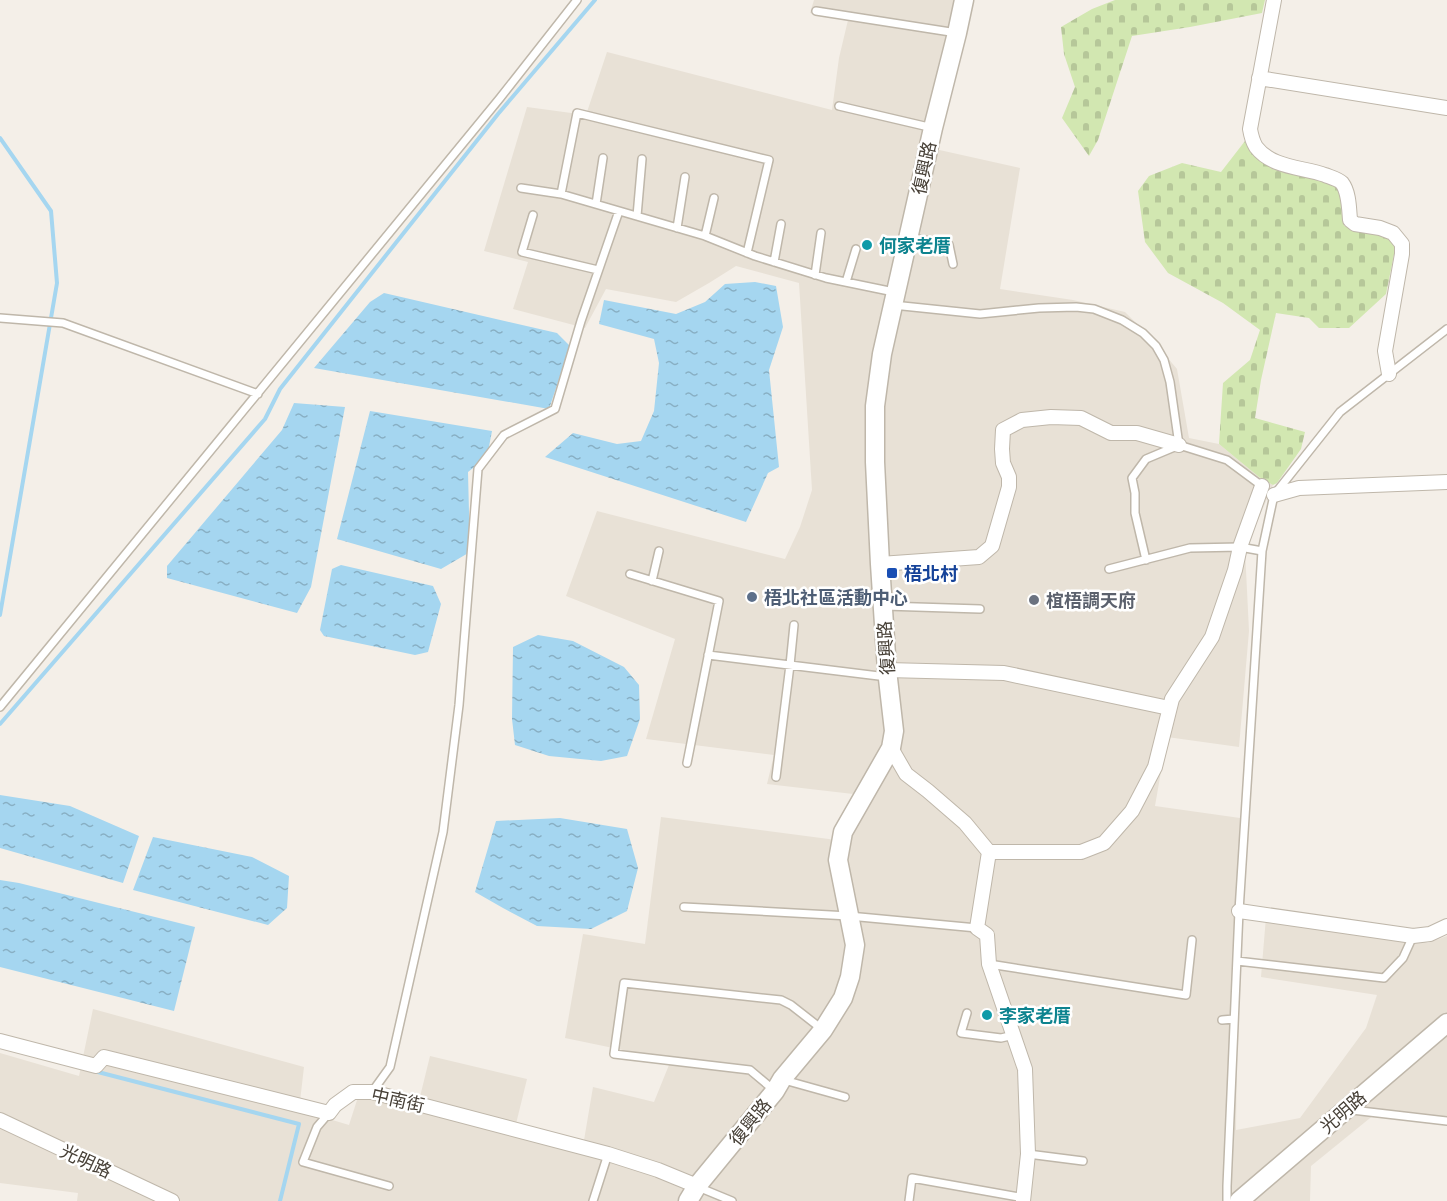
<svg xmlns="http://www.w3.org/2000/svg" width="1447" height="1201" font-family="Inter,'Noto Sans TC',sans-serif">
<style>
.residential{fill:#e8e1d6}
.cemetery{fill:url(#cemetery-stones)}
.water{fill:url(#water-ripples)}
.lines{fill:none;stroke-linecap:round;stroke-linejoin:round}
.stream{stroke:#a5d6f0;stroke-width:4}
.service-casing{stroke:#bfb7aa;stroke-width:10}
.minor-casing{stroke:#bfb7aa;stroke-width:16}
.tertiary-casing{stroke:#bfb7aa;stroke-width:21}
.service{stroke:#fff;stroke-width:7}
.minor{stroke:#fff;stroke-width:14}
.tertiary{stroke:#fff;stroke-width:18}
.culture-dot{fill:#0f9aa8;stroke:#fff;stroke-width:2}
.transit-dot{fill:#1a4fb4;stroke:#fff;stroke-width:2}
.service-dot{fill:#5c6f8a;stroke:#fff;stroke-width:2}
.worship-dot{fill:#6b7280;stroke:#fff;stroke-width:2}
.labels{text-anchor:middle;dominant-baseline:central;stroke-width:5;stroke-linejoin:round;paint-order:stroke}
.street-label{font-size:18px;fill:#474037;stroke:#fff}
.culture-label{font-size:18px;font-weight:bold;fill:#0d838f;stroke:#fff;text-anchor:start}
.transit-label{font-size:18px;font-weight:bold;fill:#164399;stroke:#fff;text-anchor:start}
.service-label{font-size:18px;font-weight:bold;fill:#4e5e75;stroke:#fff;text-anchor:start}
.worship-label{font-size:18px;font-weight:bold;fill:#5b616d;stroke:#fff;text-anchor:start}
</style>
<defs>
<pattern id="cemetery-stones" width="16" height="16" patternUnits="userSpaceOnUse" patternTransform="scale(1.5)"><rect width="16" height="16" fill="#d2e7b1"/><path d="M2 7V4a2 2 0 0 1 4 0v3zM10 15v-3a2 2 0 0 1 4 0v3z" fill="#b6c799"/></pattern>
<pattern id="water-ripples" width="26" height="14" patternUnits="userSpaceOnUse" patternTransform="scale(1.5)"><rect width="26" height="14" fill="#a5d6f0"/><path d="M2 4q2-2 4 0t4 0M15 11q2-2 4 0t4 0" fill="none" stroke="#88afc3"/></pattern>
</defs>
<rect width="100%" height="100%" fill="#f4efe8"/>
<path class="residential" d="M 814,0 L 958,0 L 926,147 L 1020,168 L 1000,289 L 1073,300 L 1125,312 L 1151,338 L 1177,369 L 1189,438 L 1219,444 L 1259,477 L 1273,485 L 1245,550 L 1249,631 L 1239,747 L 1167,737 L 1155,806 L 1240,818 L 1236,1130 L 1300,1118 L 1366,1028 L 1377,995 L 1261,977 L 1266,917 L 1428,943 L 1447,936 L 1447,1118 L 1375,1114 L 1311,1166 L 1310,1201 L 77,1201 L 78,1193 L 0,1183 L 0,1053 L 79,1076 L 93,1009 L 304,1067 L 299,1110 L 349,1125 L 359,1094 L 417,1109 L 430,1056 L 527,1079 L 514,1132 L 582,1152 L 593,1087 L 654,1102 L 671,1060 L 565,1038 L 583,934 L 645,944 L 661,817 L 844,841 L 853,794 L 767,784 L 774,755 L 646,739 L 675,639 L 566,596 L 597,511 L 785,559 L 800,527 L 812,490 L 799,283 L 736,266 L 709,283 L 676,302 L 606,289 L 585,328 L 513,309 L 528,262 L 484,251 L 527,107 L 586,115 L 607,52 L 832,110 L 839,58 L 848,20 L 810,13 Z"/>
<path class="cemetery" d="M 1115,0 L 1265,0 L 1262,13 L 1190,27 L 1132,36 L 1098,140 L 1089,156 L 1062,118 L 1075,87 L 1064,54 L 1061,27 L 1092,9 Z
M 1245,141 L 1272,169 L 1326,180 L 1337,186 L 1345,199 L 1344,226 L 1391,234 L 1396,245 L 1386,294 L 1349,328 L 1319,328 L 1309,318 L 1276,313 L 1261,380 L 1255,418 L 1305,432 L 1301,449 L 1277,483 L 1273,485 L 1259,477 L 1219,444 L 1223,383 L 1250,360 L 1260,330 L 1223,303 L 1168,273 L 1145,242 L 1138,191 L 1149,176 L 1182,163 L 1221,172 Z"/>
<path class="water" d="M 755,282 L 776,286 L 783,327 L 769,370 L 779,467 L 768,473 L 746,522 L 545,457 L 573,433 L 617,444 L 641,441 L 654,411 L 659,363 L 654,339 L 599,324 L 604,300 L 676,314 L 705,302 L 725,284 Z
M 384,293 L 557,333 L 570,346 L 549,409 L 314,368 L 370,302 Z
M 294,403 L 345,407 L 311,587 L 297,613 L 167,578 L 167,566 L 282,430 Z
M 370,411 L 492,431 L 487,457 L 468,472 L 470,552 L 441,569 L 337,539 Z
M 341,565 L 433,586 L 441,604 L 428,652 L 415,655 L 324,636 L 320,630 L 332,569 Z
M 538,635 L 573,641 L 624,667 L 639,685 L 640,719 L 627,756 L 601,761 L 549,756 L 515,745 L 512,719 L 513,647 Z
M 0,795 L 70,806 L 139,836 L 123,883 L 0,848 Z
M 560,818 L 627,829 L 638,868 L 627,911 L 591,929 L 537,926 L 503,908 L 475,892 L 496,821 Z
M 153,837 L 252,857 L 289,876 L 287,908 L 268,925 L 133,890 Z
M 0,880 L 19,883 L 195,927 L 174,1011 L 0,967 Z"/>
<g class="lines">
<path class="stream" d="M 0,138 L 51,211 L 57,283 L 0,615
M 0,724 L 265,419 L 280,389 L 498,114 L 595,0
M 94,1071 L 299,1124 L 280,1201"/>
<defs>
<path id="service" d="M 816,11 L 957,33
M 839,106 L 933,128
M 521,188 L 561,194
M 596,204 L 603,158
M 533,215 L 522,252 L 598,270
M 637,216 L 642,159
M 677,228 L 685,177
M 705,236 L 714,198
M 909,237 L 949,245 L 953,264
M 747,253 L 769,160 L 577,113 L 561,194 L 705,236 L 755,256 L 826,278 L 894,292
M 774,262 L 781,224
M 815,275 L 821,233
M 846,282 L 856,249
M 893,305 L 980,314 L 1039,308 L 1076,307 L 1094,309 L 1122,320 L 1143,333 L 1156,346 L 1164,360 L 1170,382 L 1179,445 L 1227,460 L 1262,486
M 0,318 L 63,323 L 258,394
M 1146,560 L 1135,513 L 1135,493 L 1132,478 L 1146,459 L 1177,446
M 1109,569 L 1190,548 L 1240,547 L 1262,551
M 630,574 L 719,601 L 687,763
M 652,581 L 659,551
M 885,606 L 980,609
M 708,655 L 887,677
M 0,707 L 500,98 L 577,0
M 776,777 L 790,665 L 794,625
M 684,907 L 849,916 L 977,928
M 1237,961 L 1384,978 L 1403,958 L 1413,936
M 989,964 L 1186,995 L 1192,940
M 967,1013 L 961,1033 L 1001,1038 L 1014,1035
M 1222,1020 L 1234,1019
M 784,1080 L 845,1097
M 775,1091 L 750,1070 L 614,1054 L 624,983 L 781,1000 L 791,1005 L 823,1030
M 372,1092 L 390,1067 L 443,832 L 459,705 L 478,469 L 504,435 L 555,409 L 581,321 L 619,211
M 1352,1110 L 1447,1121
M 329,1113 L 317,1127 L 303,1162 L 389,1186
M 1028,1154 L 1083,1161
M 698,1187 L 732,1201
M 593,1201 L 608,1154
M 909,1201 L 912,1178 L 1024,1198
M 1227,1201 L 1227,1186 L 1239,911 L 1262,551 L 1274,495 L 1340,412 L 1447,329"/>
<path id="minor" d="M 1274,0 L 1250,129 C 1251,135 1253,142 1256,147 C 1272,168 1302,167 1325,175 C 1330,177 1338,179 1342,183 C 1349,192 1349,208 1350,220 L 1355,224 L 1380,228 L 1393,233 L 1402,244 L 1402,254 L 1385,351 L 1389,374
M 1259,78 L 1447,108
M 1274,495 L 1299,488 L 1447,482
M 880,564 L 979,557 L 992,546 L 1009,487 L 1009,477 L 1003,463 L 1002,449 L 1003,430 L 1022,420 L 1051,417 L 1081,418 L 1111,433 L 1137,433 L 1179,445
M 887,670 L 1004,673 L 1169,708
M 891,748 L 906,774 L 928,791 L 965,823 L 989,852 L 1081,852 L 1104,843 L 1132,811 L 1155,767 L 1172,699 L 1212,637 L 1235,570 L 1240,547 L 1262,486
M 989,852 L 977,928 L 987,935 L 989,964 L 1025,1069 L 1028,1154 L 1023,1201
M 1239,911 L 1413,936 L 1430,934 L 1447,926
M 0,1041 L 96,1066 L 104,1057 L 329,1113 L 335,1105 L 353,1092 L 372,1092 L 608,1154 L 658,1170 L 697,1186
M 0,1120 L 172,1201"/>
<path id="tertiary" d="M 688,1201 L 697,1186 L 775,1091 L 782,1079 L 823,1030 L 843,998 L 850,977 L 855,945 L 838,860 L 843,832 L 891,748 L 894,731 L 887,670 L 880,564 L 875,462 L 875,406 L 882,354 L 933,128 L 957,33 L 964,0
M 1239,1201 L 1447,1023"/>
</defs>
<use href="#service" class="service-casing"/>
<use href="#minor" class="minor-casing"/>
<use href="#tertiary" class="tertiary-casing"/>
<use href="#service" class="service"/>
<use href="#minor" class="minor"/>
<use href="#tertiary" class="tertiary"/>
</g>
<g class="culture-dot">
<circle cx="867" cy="245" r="6"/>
<circle cx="987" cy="1015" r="6"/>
</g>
<rect class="transit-dot" x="886" y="567" width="12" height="12" rx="3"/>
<circle class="service-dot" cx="752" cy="597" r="6"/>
<circle class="worship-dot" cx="1034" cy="600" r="6"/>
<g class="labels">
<g class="street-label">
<text transform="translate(924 168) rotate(-78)">復興路</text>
<text transform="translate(886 648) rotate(-94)">復興路</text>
<text transform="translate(398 1100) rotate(13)">中南街</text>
<text transform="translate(1343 1112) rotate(-41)">光明路</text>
<text transform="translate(750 1122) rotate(-51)">復興路</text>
<text transform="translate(86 1161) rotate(25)">光明路</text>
</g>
<g class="culture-label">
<text x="879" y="245">何家老厝</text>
<text x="999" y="1015">李家老厝</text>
</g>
<g class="transit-label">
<text x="904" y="573">梧北村</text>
</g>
<g class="service-label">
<text x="764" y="597">梧北社區活動中心</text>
</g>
<g class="worship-label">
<text x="1046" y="600">椬梧調天府</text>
</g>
</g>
</svg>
